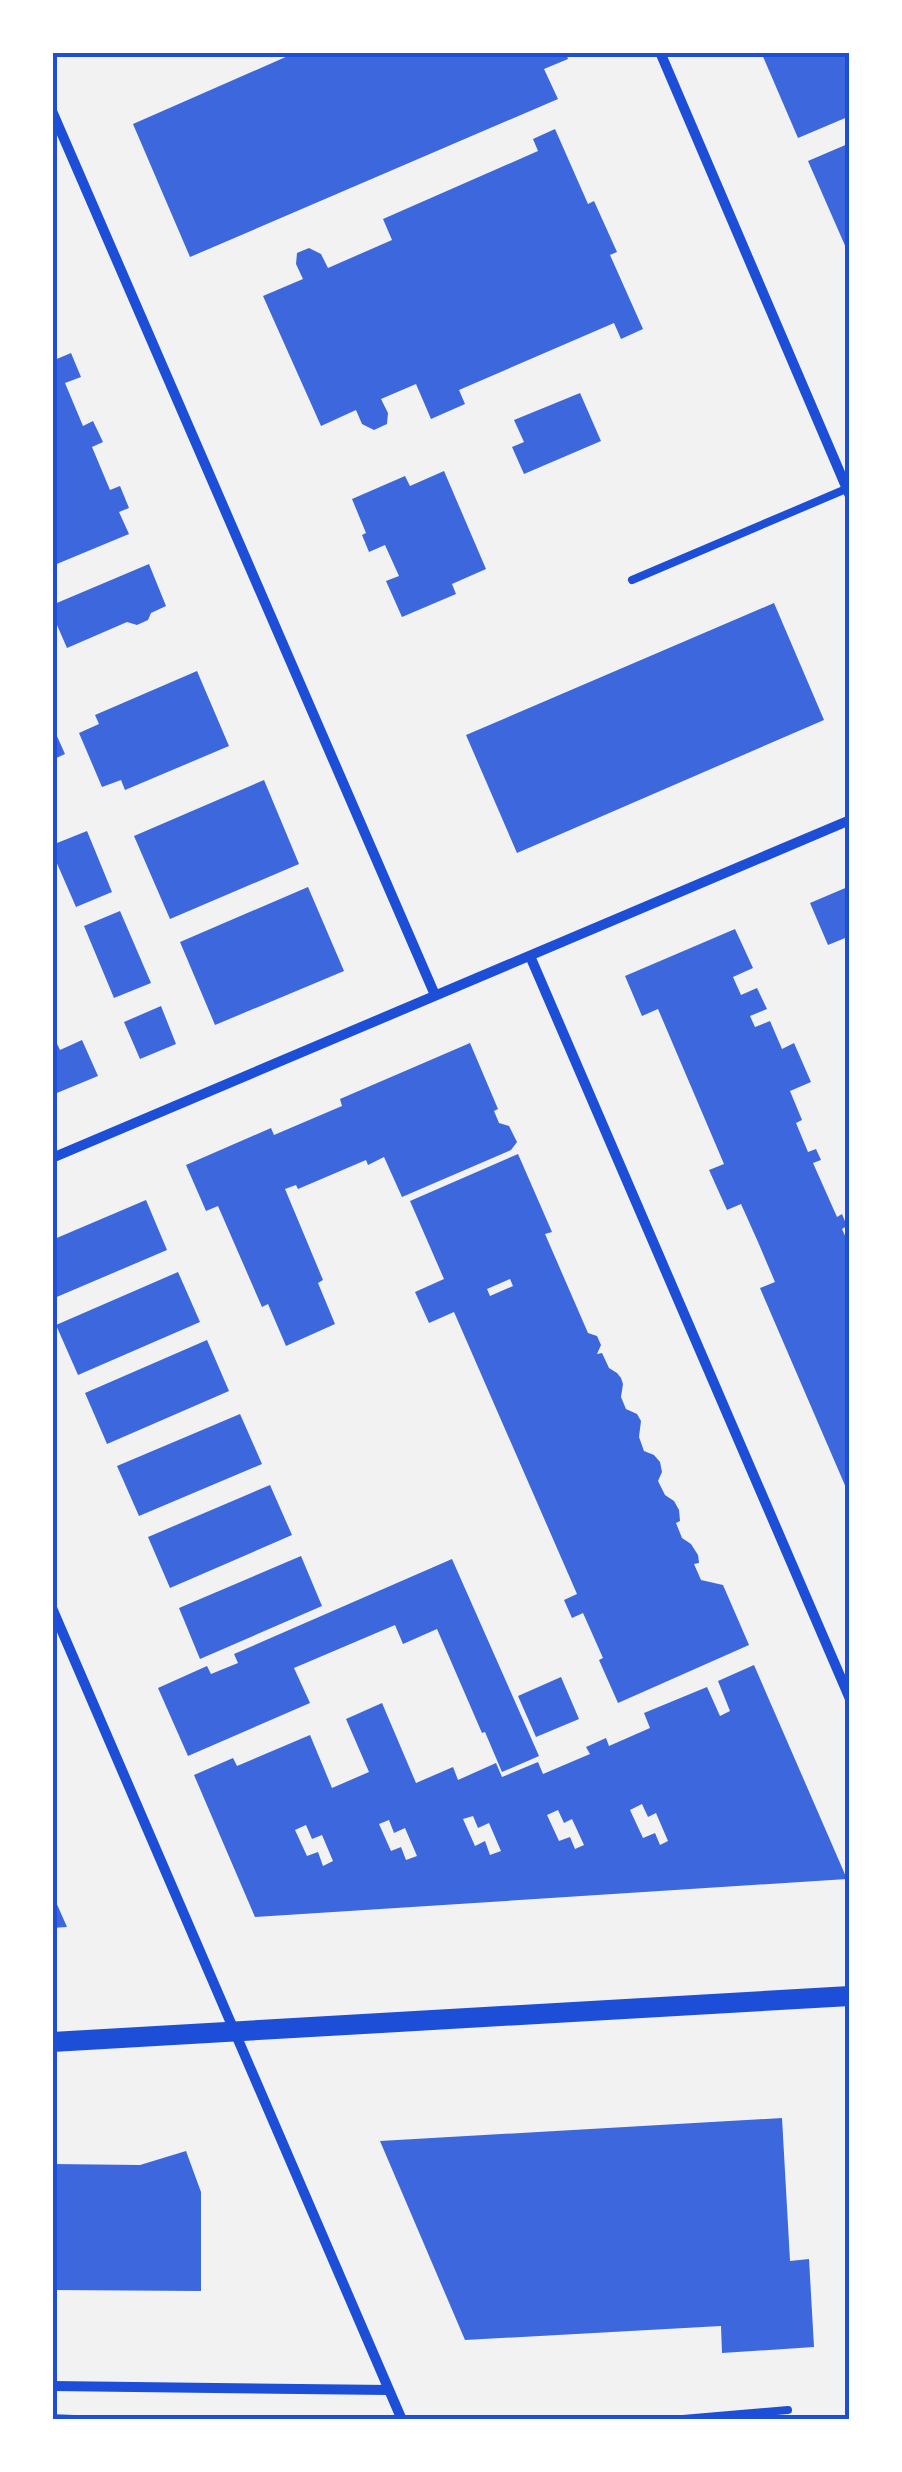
<svg xmlns="http://www.w3.org/2000/svg" width="902" height="2472" font-family="'IBM Plex Sans',sans-serif">
<style>
.building{fill:#3d67dc;fill-rule:evenodd}
.lines{fill:none;stroke-linecap:round;stroke-linejoin:round}
.service{stroke:#1d4ed8;stroke-width:8}
.minor{stroke:#1d4ed8;stroke-width:10}
.secondary{stroke:#1d4ed8;stroke-width:20}
.neatline{fill:none;stroke:#1d4ed8;stroke-width:4}
</style>
<rect width="100%" height="100%" fill="#f2f2f2"/>
<path class="building" d="M 297,52 L 566,52 L 568,59 L 544,69 L 558,99 L 190,257 L 133,124 Z
M 761,52 L 850,52 L 845,55 L 850,65 L 850,116 L 798,138 Z
M 555,129 L 588,204 L 594,201 L 617,252 L 610,255 L 643,329 L 621,339 L 614,323 L 459,390 L 465,404 L 431,419 L 416,384 L 381,399 L 388,413 L 387,424 L 374,430 L 362,424 L 356,410 L 321,426 L 263,296 L 303,279 L 296,264 L 297,253 L 309,248 L 321,254 L 328,268 L 392,240 L 383,219 L 538,151 L 533,139 Z
M 850,143 L 850,257 L 808,161 Z
M 71,353 L 81,377 L 65,383 L 83,426 L 93,421 L 103,442 L 92,447 L 110,490 L 120,486 L 129,508 L 119,512 L 129,534 L 52,566 L 52,361 Z
M 580,393 L 601,441 L 524,474 L 512,447 L 524,442 L 514,420 Z
M 444,471 L 486,569 L 452,584 L 456,594 L 402,617 L 386,581 L 399,576 L 385,545 L 369,552 L 362,535 L 366,533 L 352,499 L 405,476 L 410,486 Z
M 149,564 L 166,606 L 151,613 L 148,620 L 137,625 L 127,622 L 67,648 L 57,625 L 52,627 L 52,605 Z
M 774,603 L 824,720 L 517,853 L 466,735 Z
M 197,671 L 229,746 L 125,790 L 121,780 L 102,787 L 79,733 L 99,724 L 95,715 Z
M 52,725 L 65,754 L 52,760 Z
M 264,780 L 299,864 L 170,919 L 134,836 Z
M 87,831 L 112,892 L 76,907 L 52,852 L 52,845 Z
M 850,886 L 850,936 L 828,945 L 810,903 Z
M 308,887 L 344,971 L 215,1025 L 180,942 Z
M 120,911 L 151,983 L 114,998 L 84,926 Z
M 735,929 L 753,968 L 733,977 L 741,995 L 757,988 L 767,1009 L 750,1016 L 755,1027 L 770,1021 L 782,1049 L 794,1043 L 811,1082 L 790,1091 L 802,1120 L 796,1123 L 808,1152 L 816,1149 L 821,1160 L 813,1163 L 837,1217 L 842,1214 L 847,1226 L 842,1229 L 850,1247 L 850,1497 L 760,1288 L 775,1282 L 758,1242 L 741,1204 L 727,1210 L 709,1170 L 724,1164 L 658,1009 L 642,1016 L 625,976 Z
M 161,1006 L 176,1044 L 140,1059 L 124,1022 Z
M 52,1033 L 60,1050 L 82,1040 L 98,1076 L 52,1095 Z
M 470,1043 L 498,1109 L 494,1111 L 499,1123 L 509,1126 L 517,1142 L 511,1150 L 402,1197 L 384,1157 L 368,1165 L 366,1160 L 298,1189 L 296,1185 L 285,1189 L 323,1280 L 318,1283 L 335,1324 L 286,1346 L 268,1304 L 262,1307 L 218,1206 L 206,1211 L 186,1165 L 271,1128 L 274,1135 L 342,1106 L 340,1099 Z
M 518,1154 L 552,1232 L 545,1234 L 588,1333 L 597,1336 L 601,1345 L 597,1354 L 602,1353 L 609,1368 L 617,1373 L 621,1378 L 623,1384 L 621,1397 L 626,1409 L 637,1414 L 641,1421 L 639,1437 L 644,1451 L 654,1455 L 660,1462 L 662,1472 L 658,1481 L 665,1495 L 674,1501 L 679,1510 L 680,1521 L 676,1523 L 682,1538 L 691,1544 L 698,1555 L 699,1563 L 694,1564 L 701,1580 L 723,1585 L 749,1645 L 618,1703 L 599,1660 L 603,1658 L 583,1613 L 572,1618 L 564,1600 L 577,1594 L 454,1312 L 429,1323 L 415,1292 L 444,1279 L 410,1201 ZM 510,1279 L 513,1286 L 490,1296 L 487,1289 Z
M 146,1200 L 167,1250 L 52,1299 L 52,1240 Z
M 178,1272 L 200,1322 L 78,1375 L 56,1325 Z
M 207,1340 L 229,1391 L 107,1444 L 85,1393 Z
M 240,1414 L 262,1464 L 139,1516 L 117,1466 Z
M 270,1485 L 292,1535 L 170,1588 L 148,1537 Z
M 301,1556 L 322,1606 L 200,1659 L 179,1608 Z
M 452,1559 L 539,1756 L 502,1772 L 485,1732 L 482,1733 L 437,1629 L 403,1644 L 395,1625 L 294,1668 L 310,1703 L 188,1756 L 158,1688 L 207,1666 L 211,1674 L 238,1663 L 234,1654 Z
M 754,1665 L 847,1879 L 255,1917 L 194,1775 L 233,1758 L 237,1766 L 310,1735 L 332,1788 L 369,1772 L 346,1719 L 382,1703 L 416,1783 L 453,1767 L 458,1780 L 496,1763 L 502,1777 L 538,1762 L 543,1774 L 590,1754 L 586,1747 L 606,1738 L 609,1746 L 650,1728 L 644,1713 L 707,1687 L 720,1716 L 730,1711 L 718,1681 ZM 642,1804 L 648,1817 L 656,1813 L 668,1841 L 660,1845 L 655,1833 L 643,1838 L 630,1810 ZM 558,1810 L 564,1823 L 572,1819 L 584,1845 L 575,1849 L 570,1837 L 559,1841 L 547,1815 ZM 473,1816 L 478,1828 L 489,1823 L 501,1851 L 490,1855 L 485,1841 L 475,1846 L 463,1819 ZM 389,1820 L 394,1833 L 405,1828 L 417,1856 L 406,1860 L 401,1847 L 391,1851 L 379,1824 ZM 306,1825 L 312,1839 L 322,1835 L 333,1861 L 323,1866 L 318,1852 L 307,1856 L 295,1830 Z
M 561,1677 L 579,1719 L 536,1737 L 518,1696 Z
M 52,1893 L 67,1927 L 52,1928 Z
M 782,2118 L 790,2261 L 809,2259 L 814,2347 L 722,2353 L 721,2326 L 465,2340 L 380,2141 Z
M 186,2151 L 201,2192 L 201,2291 L 52,2290 L 52,2164 L 140,2165 Z
M 52,2414 L 97,2416 L 97,2420 L 52,2420 Z"/>
<g class="lines">
<path class="service" d="M 632,580 L 846,489
M 671,2420 L 788,2410"/>
<path class="minor" d="M 660,52 L 850,496
M 52,111 L 435,995
M 530,956 L 850,1699
M 52,1158 L 850,820
M 52,1608 L 402,2420
M 52,2386 L 389,2390"/>
<path class="secondary" d="M 52,2042 L 850,1996"/>
</g>
<rect width="902" height="2472" fill="none" stroke="#ffffff" stroke-width="110"/>
<rect x="55" y="55" width="792" height="2362" class="neatline"/>
</svg>
